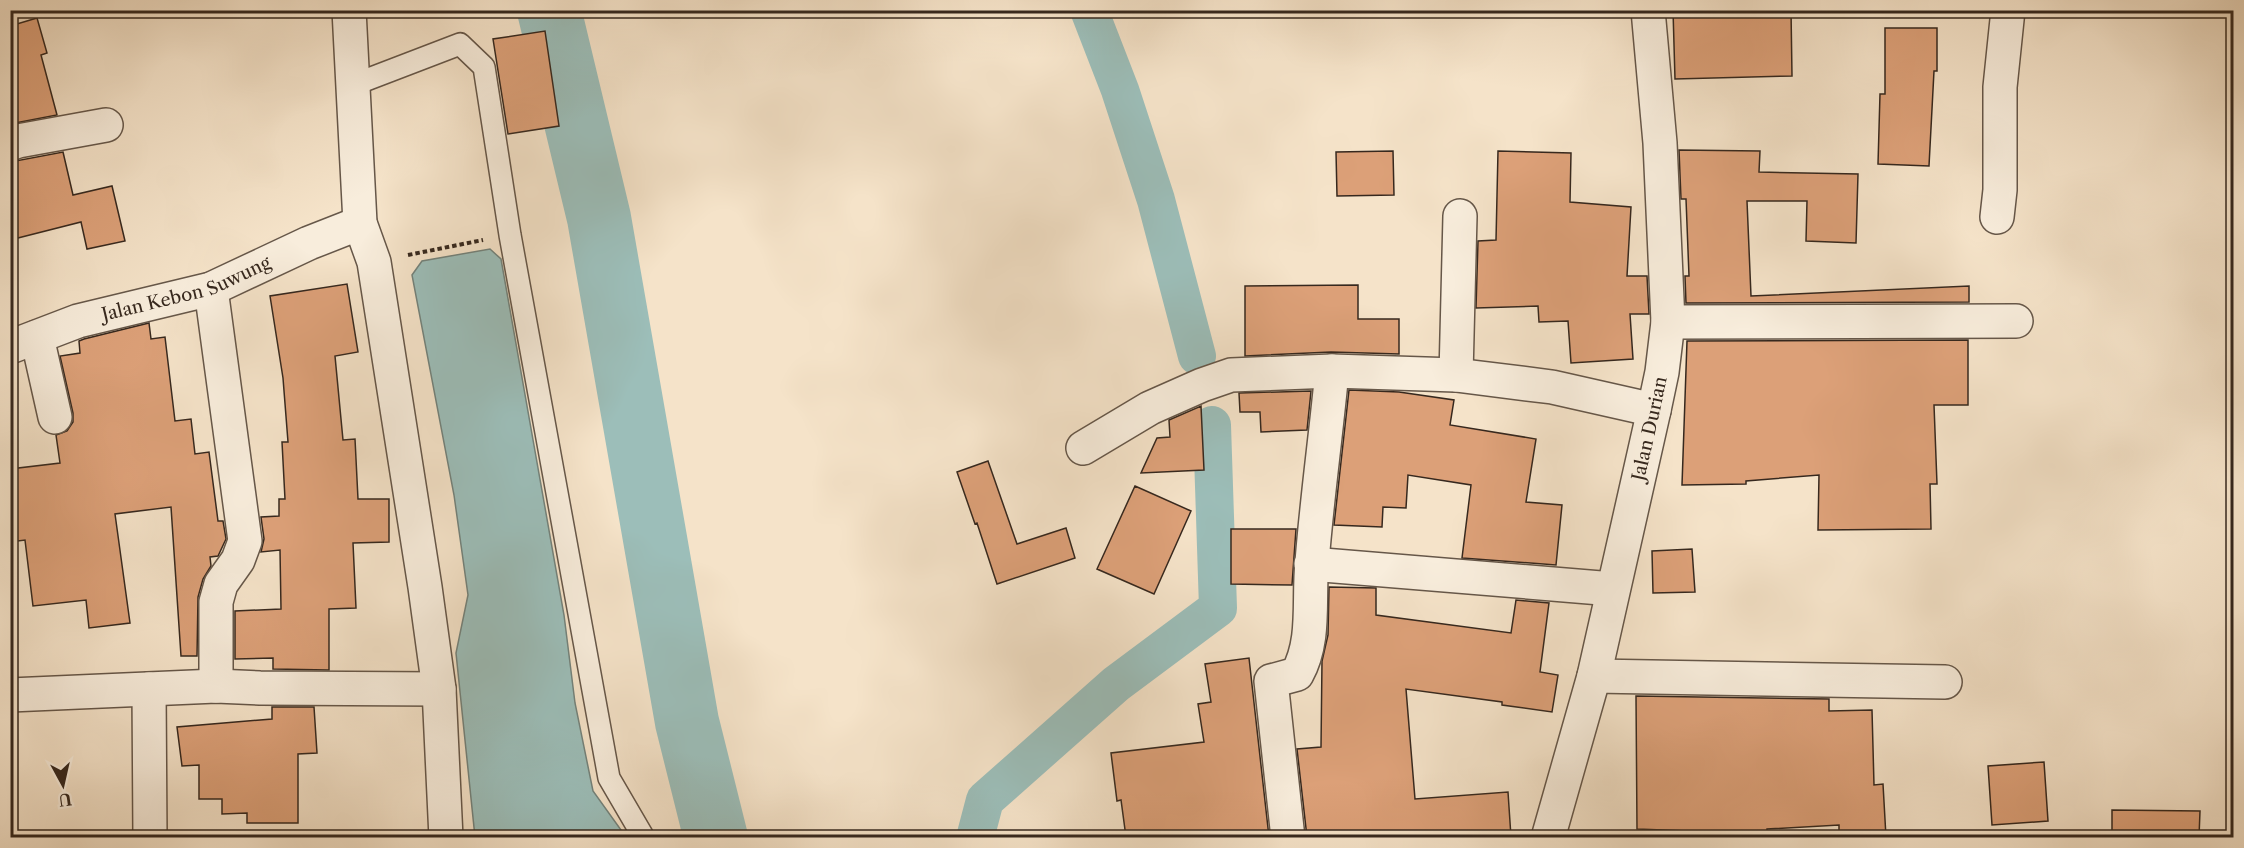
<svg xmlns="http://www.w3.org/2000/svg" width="2244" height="848" font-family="'Libre Caslon Text',serif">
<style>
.water{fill:#9cbeb9;stroke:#73827b;stroke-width:1.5}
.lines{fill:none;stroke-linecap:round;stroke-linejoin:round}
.canal{stroke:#9cbeb9;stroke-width:38}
.river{stroke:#9cbeb9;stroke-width:64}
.building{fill:#dca078;stroke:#36281e;stroke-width:1.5}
.service-casing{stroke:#665749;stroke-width:24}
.minor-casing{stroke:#665749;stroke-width:36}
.path{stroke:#36281e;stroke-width:4;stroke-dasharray:4.5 3;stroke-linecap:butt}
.service{stroke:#f8eddc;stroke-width:21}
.minor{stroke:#f8eddc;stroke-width:33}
.labels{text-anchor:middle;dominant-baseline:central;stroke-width:4.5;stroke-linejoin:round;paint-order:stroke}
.street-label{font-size:18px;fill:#36281e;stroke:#f8eddc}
</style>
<rect width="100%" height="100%" fill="#f5e3c9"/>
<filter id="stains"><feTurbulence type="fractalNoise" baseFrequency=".00333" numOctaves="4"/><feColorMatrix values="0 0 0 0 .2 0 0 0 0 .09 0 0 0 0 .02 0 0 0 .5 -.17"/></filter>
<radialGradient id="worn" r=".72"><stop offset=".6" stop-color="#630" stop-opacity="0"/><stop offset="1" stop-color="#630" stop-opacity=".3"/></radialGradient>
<path class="water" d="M 490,249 L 501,259 L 564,615 L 575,703 L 593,791 L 626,837 L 475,837 L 456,653 L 468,595 L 454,495 L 412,275 L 422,261 Z"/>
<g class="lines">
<path class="canal" d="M 1089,10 L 1120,90 L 1156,200 L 1197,356
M 975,838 L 985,800 L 1116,684 L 1218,608 L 1212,425"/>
<path class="river" d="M 549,10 L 599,218 L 687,722 L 716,838"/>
</g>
<path class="building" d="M 1673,10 L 1791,10 L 1792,76 L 1675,79 Z
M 37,18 L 47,53 L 41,55 L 57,115 L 10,124 L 10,26 Z
M 1885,28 L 1937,28 L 1937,71 L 1934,71 L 1929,166 L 1878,164 L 1880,94 L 1885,94 Z
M 545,31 L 559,126 L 508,134 L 493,39 Z
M 1679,150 L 1760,151 L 1759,172 L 1858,174 L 1856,243 L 1806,241 L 1807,201 L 1747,201 L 1751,296 L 1969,286 L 1969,302 L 1686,303 L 1685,276 L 1689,276 L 1686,199 L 1681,199 Z
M 1393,151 L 1394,195 L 1337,196 L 1336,152 Z
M 1498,151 L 1571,153 L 1570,202 L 1631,207 L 1627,276 L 1647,276 L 1649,314 L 1630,314 L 1633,359 L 1571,363 L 1568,321 L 1539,322 L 1538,306 L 1476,308 L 1478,241 L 1496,240 Z
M 63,152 L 73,195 L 112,186 L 125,241 L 87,249 L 81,222 L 10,240 L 10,162 Z
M 347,284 L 358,352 L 335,356 L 343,440 L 355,439 L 358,499 L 389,499 L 389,542 L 353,543 L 356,608 L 329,609 L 329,670 L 273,669 L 273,658 L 235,659 L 235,611 L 281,609 L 280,550 L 261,552 L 264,539 L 261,517 L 279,516 L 279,499 L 285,499 L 282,442 L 288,442 L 283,378 L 270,296 Z
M 1358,285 L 1358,319 L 1399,319 L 1399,354 L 1331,352 L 1245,356 L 1245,286 Z
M 149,323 L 151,339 L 165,337 L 175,421 L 191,419 L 195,454 L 209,452 L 218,521 L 223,521 L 226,539 L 218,556 L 210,557 L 211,566 L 203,579 L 198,597 L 197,656 L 181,656 L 171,507 L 115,514 L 130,623 L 89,628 L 86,600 L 33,606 L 25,540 L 10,542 L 10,469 L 60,463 L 56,435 L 67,431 L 73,422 L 73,413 L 60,356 L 80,353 L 79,341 L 84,339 Z
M 1968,340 L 1968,405 L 1934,405 L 1937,484 L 1930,484 L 1931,529 L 1818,530 L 1819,475 L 1746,481 L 1746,484 L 1682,485 L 1687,341 Z
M 1349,390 L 1399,392 L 1454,400 L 1450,425 L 1536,439 L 1526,502 L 1562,505 L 1556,565 L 1462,558 L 1471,485 L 1408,475 L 1406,508 L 1383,507 L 1382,527 L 1334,525 Z
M 1311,391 L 1307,430 L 1261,432 L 1260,412 L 1240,412 L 1239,393 Z
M 1201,406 L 1204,470 L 1141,473 L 1157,438 L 1170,437 L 1169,420 Z
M 988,461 L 1017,544 L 1066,528 L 1075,558 L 997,584 L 977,523 L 975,524 L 957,472 Z
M 1135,486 L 1191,511 L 1154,594 L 1097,569 Z
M 1231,529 L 1296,529 L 1292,585 L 1231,584 Z
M 1692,549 L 1695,592 L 1653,593 L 1652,551 Z
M 1329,587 L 1376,588 L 1376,615 L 1511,633 L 1516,600 L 1549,603 L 1540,672 L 1558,675 L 1552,712 L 1502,705 L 1502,702 L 1406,689 L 1415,799 L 1508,792 L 1511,837 L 1368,837 L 1367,834 L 1307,837 L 1297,749 L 1321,747 L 1322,661 L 1328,635 Z
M 1249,658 L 1269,837 L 1126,837 L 1121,800 L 1117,801 L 1111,753 L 1204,742 L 1198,704 L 1211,702 L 1205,664 Z
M 1636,696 L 1829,699 L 1829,711 L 1872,710 L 1874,785 L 1883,784 L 1886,837 L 1839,837 L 1839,825 L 1767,829 L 1767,837 L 1740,837 L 1740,833 L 1637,829 Z
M 272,707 L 314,707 L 317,753 L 298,754 L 298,823 L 247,823 L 247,813 L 222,814 L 222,799 L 199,799 L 199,765 L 182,766 L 177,727 L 272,719 Z
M 2044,762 L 2048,821 L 1992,825 L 1988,766 Z
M 2112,810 L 2200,811 L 2199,837 L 2112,837 Z"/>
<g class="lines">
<defs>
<path id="service" d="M 353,85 L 460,44 L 484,67 L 510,235 L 609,778 L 644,838"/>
<g id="minor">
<path d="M 349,10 L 360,223 L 374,262 L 425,587 L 439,689 L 446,838"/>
<path d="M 10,144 L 18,141 L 106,125"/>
<path d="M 1997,217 L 2000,190 L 2000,87 L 2008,10"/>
<path d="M 211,289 L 245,541 L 238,560 L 221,584 L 216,602 L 216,686"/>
<path d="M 1668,322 L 2016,321"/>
<path d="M 37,337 L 55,417"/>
<path id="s1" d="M 10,347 L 78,321 L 211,289 L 309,243 L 360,223"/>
<path d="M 1456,375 L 1460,216"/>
<path d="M 1083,448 L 1150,408 L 1202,385 L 1231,375 L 1332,371"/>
<path d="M 1311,564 L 1613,589"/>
<path d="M 1594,676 L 1945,682"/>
<path d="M 149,689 L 150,838"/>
<path d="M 10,695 L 216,686 L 260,688 L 439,689"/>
<path d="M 1288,838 L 1271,681 L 1297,674 C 1316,640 1308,600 1312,562 C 1317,498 1326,435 1332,371 L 1456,375 L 1552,387 L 1654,410"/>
<path id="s2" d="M 1548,838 L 1594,676 L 1654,410 L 1662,372 L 1668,322 L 1660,143 L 1648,10"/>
</g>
</defs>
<use href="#service" class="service-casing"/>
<use href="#minor" class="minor-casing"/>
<path class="path" d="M 408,255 L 483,240"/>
<use href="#service" class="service"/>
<use href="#minor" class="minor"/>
</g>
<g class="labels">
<g class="street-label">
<text stroke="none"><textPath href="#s1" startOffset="186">Jalan Kebon Suwung</textPath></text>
<text stroke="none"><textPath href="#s2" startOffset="422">Jalan Durian</textPath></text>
</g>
</g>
<rect width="2244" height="848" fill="none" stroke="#f5e3c9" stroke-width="36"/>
<rect x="12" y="12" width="2220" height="824" fill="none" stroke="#36281e" stroke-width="3"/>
<rect x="18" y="18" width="2208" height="812" fill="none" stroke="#36281e" stroke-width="1.5"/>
<g transform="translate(63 785) rotate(172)" stroke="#f8eddc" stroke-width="4.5" paint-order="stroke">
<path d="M0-4.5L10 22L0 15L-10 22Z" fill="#36281e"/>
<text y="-9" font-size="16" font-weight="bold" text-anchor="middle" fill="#36281e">U</text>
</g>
<rect width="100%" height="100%" filter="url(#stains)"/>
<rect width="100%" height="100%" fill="url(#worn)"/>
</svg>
